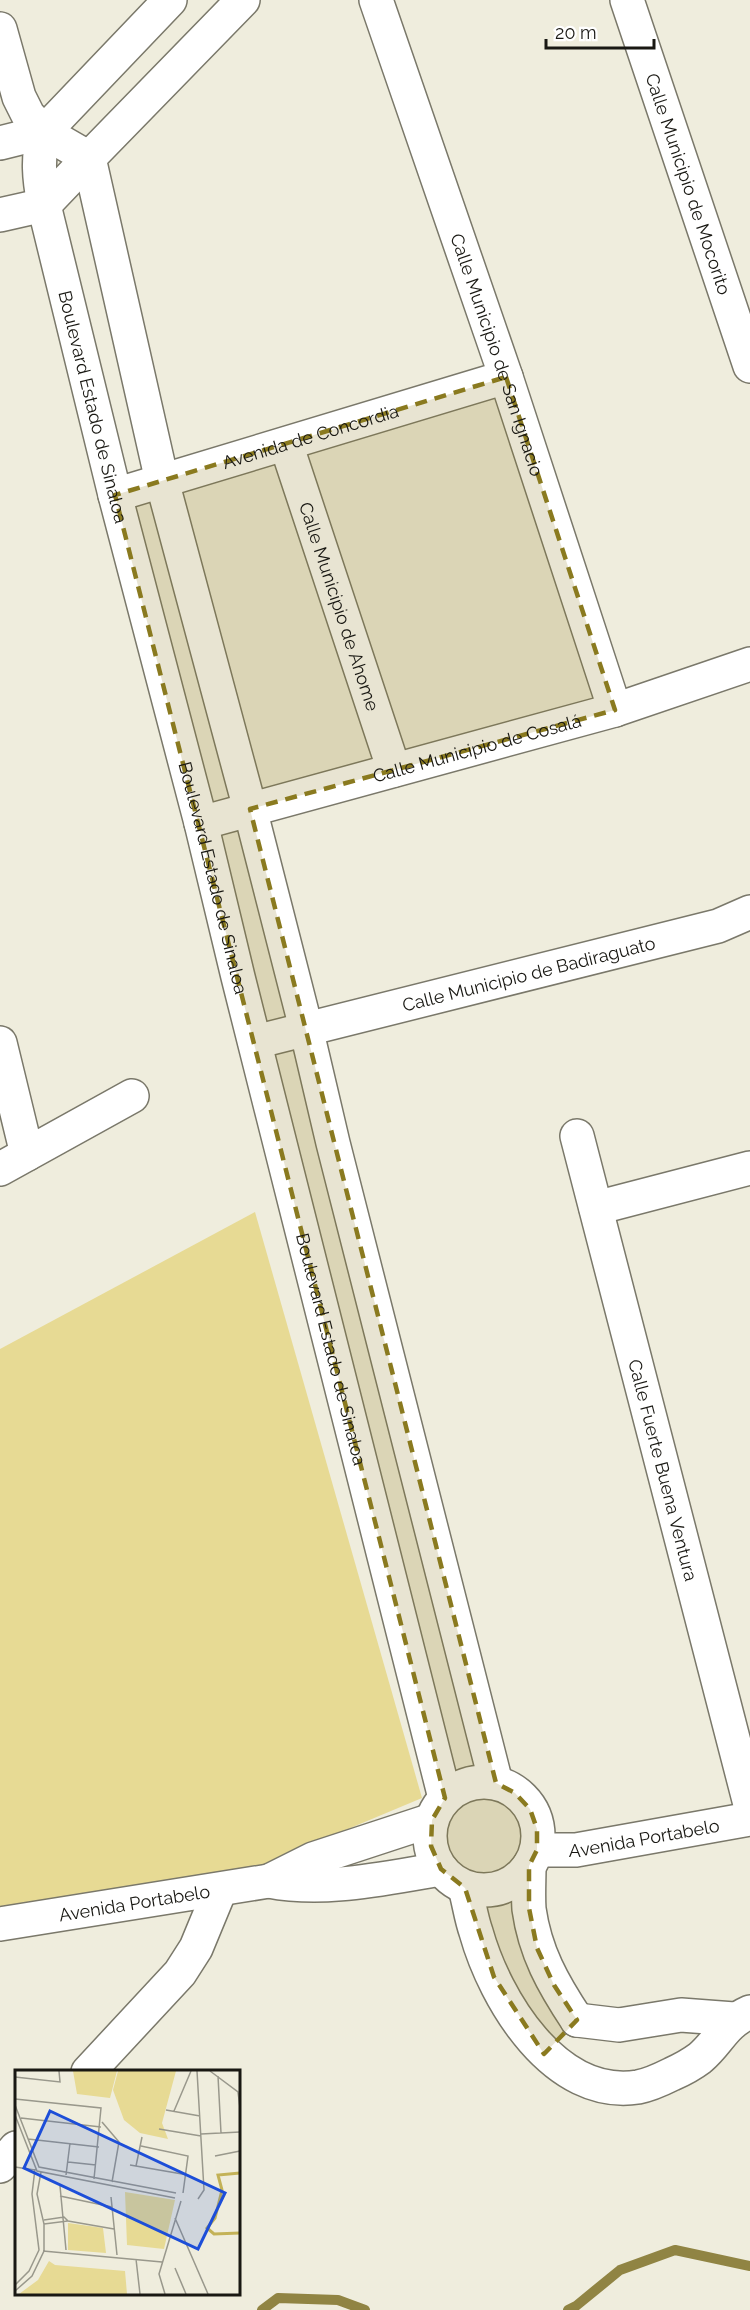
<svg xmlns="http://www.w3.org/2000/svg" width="750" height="2310" font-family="Raleway,sans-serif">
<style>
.green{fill:#e7da94}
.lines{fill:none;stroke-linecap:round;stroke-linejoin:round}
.stream{stroke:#908443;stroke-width:10}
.minor-casing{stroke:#7a786a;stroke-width:36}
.tertiary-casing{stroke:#7a786a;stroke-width:36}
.minor{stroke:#fff;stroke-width:33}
.tertiary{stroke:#fff;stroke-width:33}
.marked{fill:#8a7a1f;fill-opacity:0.2;stroke:#8a7a1f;stroke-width:4.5;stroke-dasharray:12 8;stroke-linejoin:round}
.labels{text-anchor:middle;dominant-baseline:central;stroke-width:4.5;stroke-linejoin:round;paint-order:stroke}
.street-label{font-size:18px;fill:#191813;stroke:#fff}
.inset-river{fill:none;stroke:#c3b257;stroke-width:3}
.inset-road{fill:none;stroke:#99988c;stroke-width:1.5}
.view{fill:#1d4ed8;fill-opacity:0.15;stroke:#1d4ed8;stroke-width:3}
.inset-edge{fill:none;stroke:#191813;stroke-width:3}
</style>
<rect width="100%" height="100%" fill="#efeddd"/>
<path class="green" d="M 255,1212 L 422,1798 L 262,1865 L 0,1907 L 0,1349 Z"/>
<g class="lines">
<path class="stream" d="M 262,2310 L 278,2298 L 338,2300 L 365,2310
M 568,2310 L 576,2306 L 620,2270 L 675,2250 L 750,2266"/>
<defs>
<g id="minor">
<path id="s1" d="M 376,0 L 506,377 L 615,710"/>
<path id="s2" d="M 627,0 L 750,366"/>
<path d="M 0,29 L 19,97 L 28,115 L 44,132"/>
<path id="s3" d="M 286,444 L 394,770"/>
<path id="s4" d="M 115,495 L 506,377"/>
<path id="s5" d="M 201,823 L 615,710 L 750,664"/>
<path id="s6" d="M 255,1042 L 718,926 L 750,912"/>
<path d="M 0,1043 L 27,1154"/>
<path id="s7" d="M 577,1136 L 750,1804"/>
<path d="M 0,1169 L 132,1096"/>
<path d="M 596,1208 L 750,1168"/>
<circle cx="484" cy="1836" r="54"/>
<path id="s8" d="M 537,1850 L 576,1850 L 750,1819"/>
<path d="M 529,1866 C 529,1880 528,1895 529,1909 C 535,1952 553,1984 577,2020"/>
<path d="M 269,1881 C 326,1892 384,1878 441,1869"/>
<path d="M 465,1888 C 469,1902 471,1918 476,1932 C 495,2000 555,2100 638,2087 C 649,2085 662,2079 672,2074 C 681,2070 692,2064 700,2058 C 720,2041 723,2024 750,2012"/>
<path id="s9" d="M 0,1924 L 269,1881 L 313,1859 L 432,1820"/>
<path d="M 577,2020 L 619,2025 L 681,2015 L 734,2019"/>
<path d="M 88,2072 L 180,1973 L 196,1948 L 220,1890"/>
<path d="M 0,2166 L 16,2148"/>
</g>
<g id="tertiary">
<path id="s10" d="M 170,0 L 44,132 C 37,158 39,178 44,205 L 115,495 L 201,823 L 238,977 L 445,1798"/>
<path d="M 243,0 L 89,158 L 162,481 L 250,809 L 306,1028 L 333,1143 L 496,1783"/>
<path d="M 0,143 L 44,132 L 89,158 L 44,205 L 0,215"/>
</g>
</defs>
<use href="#minor" class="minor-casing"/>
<use href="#tertiary" class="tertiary-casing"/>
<use href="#minor" class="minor"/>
<use href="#tertiary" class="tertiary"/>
</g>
<path class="marked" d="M 506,377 L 615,710 L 250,809 L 496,1783 L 515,1793 L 530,1809 L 537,1829 L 537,1850 L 529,1866 L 529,1908 L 537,1948 L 554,1985 L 577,2020 L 544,2054 L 494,1977 L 465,1888 L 441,1869 L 431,1846 L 432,1820 L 445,1798 L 115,495 Z"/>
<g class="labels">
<g class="street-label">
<text stroke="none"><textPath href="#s2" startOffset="194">Calle Municipio de Mocorito</textPath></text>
<text stroke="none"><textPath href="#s1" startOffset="375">Calle Municipio de San Ignacio</textPath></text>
<text stroke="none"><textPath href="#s10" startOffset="464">Boulevard Estado de Sinaloa</textPath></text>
<text stroke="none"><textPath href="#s4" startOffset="204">Avenida de Concordia</textPath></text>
<text stroke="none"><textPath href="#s3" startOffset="171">Calle Municipio de Ahome</textPath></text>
<text stroke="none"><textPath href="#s5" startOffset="286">Calle Municipio de Cosalá</textPath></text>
<text stroke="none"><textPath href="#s10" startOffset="950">Boulevard Estado de Sinaloa</textPath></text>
<text stroke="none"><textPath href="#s6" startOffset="282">Calle Municipio de Badiraguato</textPath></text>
<text stroke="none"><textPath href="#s10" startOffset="1436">Boulevard Estado de Sinaloa</textPath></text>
<text stroke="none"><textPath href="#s7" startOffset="345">Calle Fuerte Buena Ventura</textPath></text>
<text stroke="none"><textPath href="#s8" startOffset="108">Avenida Portabelo</textPath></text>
<text stroke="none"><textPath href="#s9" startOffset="136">Avenida Portabelo</textPath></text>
</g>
</g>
<g transform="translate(15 2070)">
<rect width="225" height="225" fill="#efeddd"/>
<path d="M 58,1 L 102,1 L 95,28 L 62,24 ZM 103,1 L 161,1 L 147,53 L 153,69 L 125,63 L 109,50 L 98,20 ZM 110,122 L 160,130 L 149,179 L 112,175 ZM 53,153 L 88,158 L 91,183 L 53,180 ZM 34,191 L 40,195 L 110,201 L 112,224 L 4,224 L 23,210 Z" fill="#e7da94"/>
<path class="inset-river" d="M 225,103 L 203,105 L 207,120 L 200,148 L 192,158 L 199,164 L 225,163"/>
<path class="inset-road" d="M 182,1 L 189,120 L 183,129M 195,1 L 223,22 L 225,38M 203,6 L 206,63M 0,7 L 45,12 L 44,1M 0,29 L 86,38 L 79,109M 0,35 L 24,97 L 161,123M 151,40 L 185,46M 159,41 L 176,1M 0,45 L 22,101 L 160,128M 6,48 L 86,57M 87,52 L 104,72 L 97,112M 144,59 L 186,66M 186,64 L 225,62M 13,69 L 84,77M 126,76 L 173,86 L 168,123M 200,86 L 225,81M 53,92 L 81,95M 115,95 L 173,105M 121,96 L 127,67M 0,97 L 20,100M 51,105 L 55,73M 45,116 L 51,180M 45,126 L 97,137M 96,127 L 102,185M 160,148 L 193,224M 29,150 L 49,147 L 53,151 L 29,154M 53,151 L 99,159M 28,181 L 147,192M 121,189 L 125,224M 160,198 L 171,224M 0,215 L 14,201 L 24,180 L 17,124 L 20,99M 0,221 L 17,206 L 29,181 L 29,154 L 22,124 L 26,102M 150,224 L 144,204 L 166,131"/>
<path class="view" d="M 35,41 L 210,123 L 183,179 L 9,98 Z"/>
<rect width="225" height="225" class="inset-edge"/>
</g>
<path d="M546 39v9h108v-9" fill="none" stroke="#191813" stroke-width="3"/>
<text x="555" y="39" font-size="18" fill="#191813" stroke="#ffffff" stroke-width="4.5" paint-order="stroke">20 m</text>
</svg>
